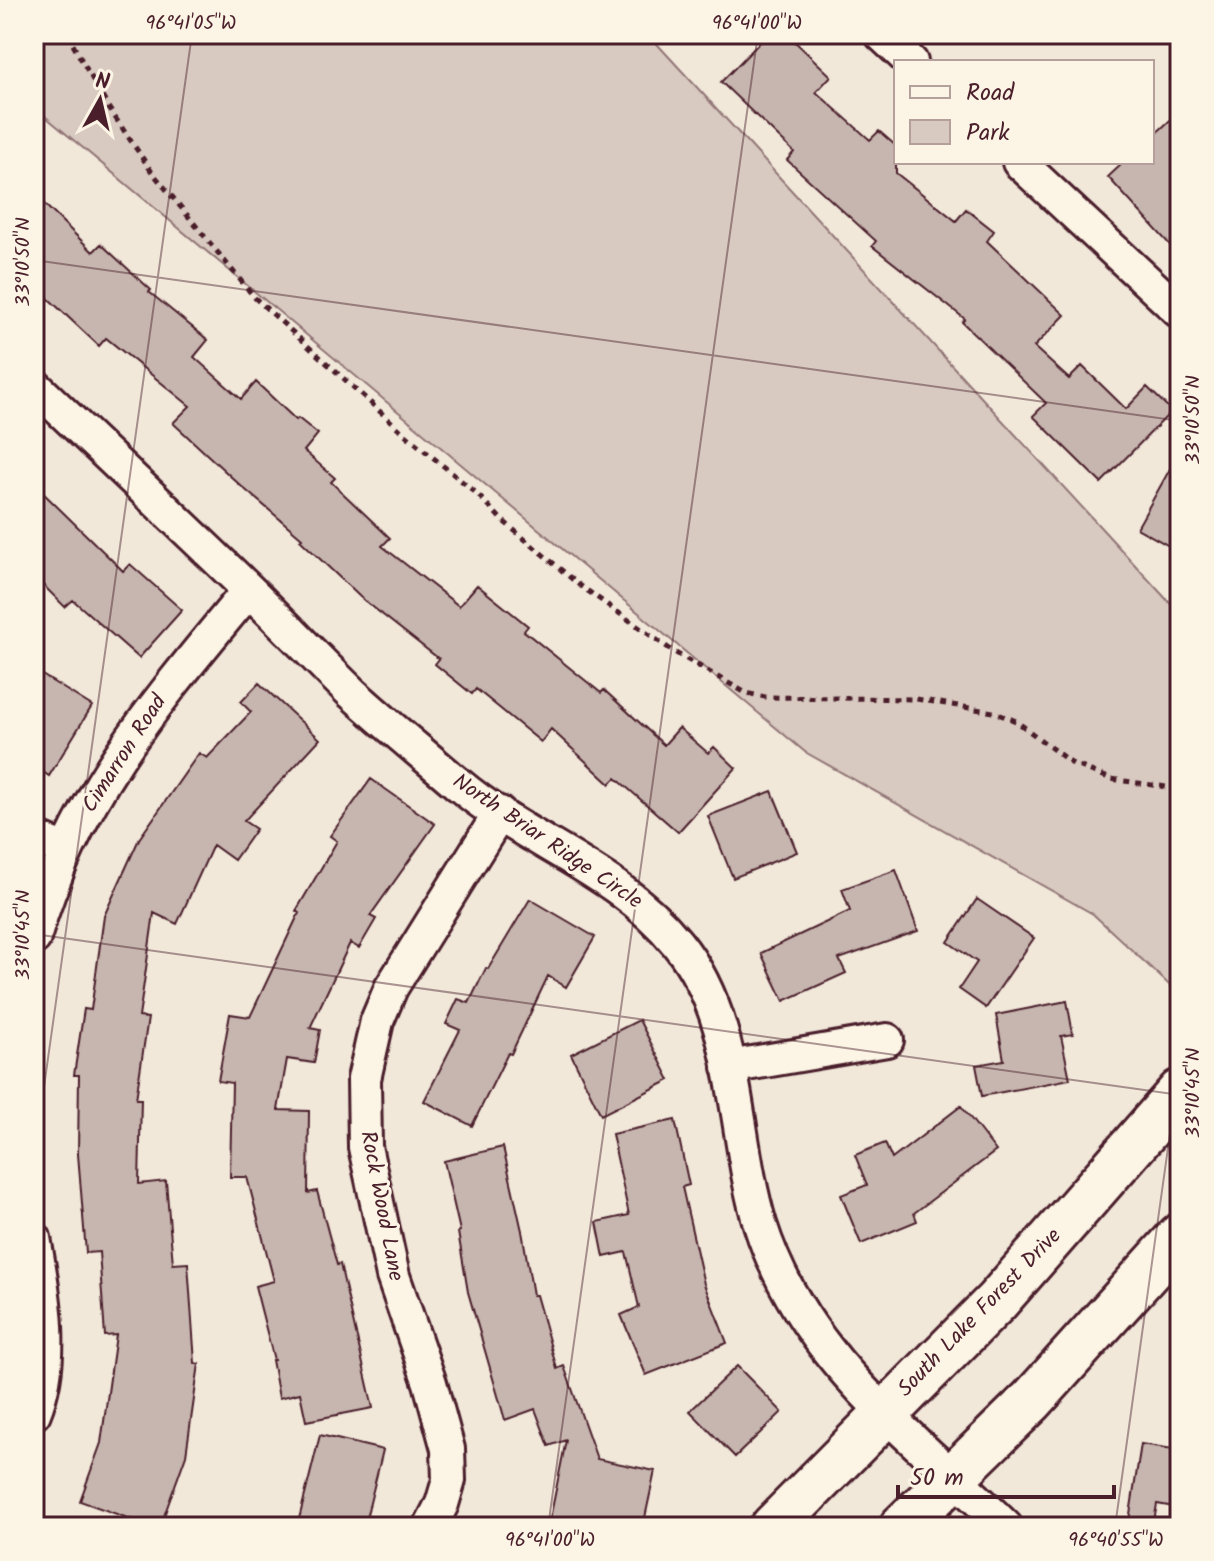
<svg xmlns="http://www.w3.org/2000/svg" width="1214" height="1561" font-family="Kalam,sans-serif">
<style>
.green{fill:#d8cac0;stroke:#917476;stroke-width:2}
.building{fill:#c7b6af;stroke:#4a1f2b;stroke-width:2}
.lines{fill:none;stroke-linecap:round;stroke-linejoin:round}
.minor-casing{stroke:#4a1f2b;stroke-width:38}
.secondary-casing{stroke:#4a1f2b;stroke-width:50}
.path{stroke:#4a1f2b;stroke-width:5;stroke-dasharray:6 6;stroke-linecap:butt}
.minor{stroke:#fcf5e5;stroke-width:32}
.secondary{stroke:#fcf5e5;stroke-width:44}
.ticks{fill:none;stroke:#4a1f2b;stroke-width:2;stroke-opacity:0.45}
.labels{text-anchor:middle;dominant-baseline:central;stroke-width:6;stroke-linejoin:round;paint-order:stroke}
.street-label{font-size:22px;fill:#4a1f2b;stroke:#fcf5e5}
.neatline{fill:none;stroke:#4a1f2b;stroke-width:3}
.ticks-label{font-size:20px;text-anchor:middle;fill:#4a1f2b}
</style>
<rect width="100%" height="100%" fill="#f1e8da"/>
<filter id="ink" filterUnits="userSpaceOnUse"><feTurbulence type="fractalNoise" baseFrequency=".0125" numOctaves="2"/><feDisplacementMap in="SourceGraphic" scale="16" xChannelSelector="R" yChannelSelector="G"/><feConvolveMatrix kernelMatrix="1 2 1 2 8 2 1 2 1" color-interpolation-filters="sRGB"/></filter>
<g filter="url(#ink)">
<path class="green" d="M 34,34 L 648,34 L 1180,614 L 1180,995 L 1093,914 L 805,752 L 34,107 Z"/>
<path class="building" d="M 768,34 L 787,34 L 831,76 L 816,92 L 870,140 L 879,131 L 896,146 L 896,173 L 956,221 L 966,209 L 994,231 L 987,241 L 1065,315 L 1034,347 L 1069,379 L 1082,366 L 1126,409 L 1147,387 L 1172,411 L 1101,483 L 1033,416 L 1046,403 L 962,322 L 965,319 L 872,246 L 876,241 L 787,160 L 794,152 L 721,82 Z
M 1180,111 L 1180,256 L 1108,177 L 1124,162 L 1152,162 L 1152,137 Z
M 34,194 L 93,252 L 101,244 L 151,290 L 149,292 L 208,340 L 194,357 L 241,399 L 256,382 L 296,420 L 298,418 L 318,434 L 304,451 L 335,478 L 331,482 L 390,538 L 382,546 L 459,606 L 477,585 L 528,626 L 524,631 L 601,693 L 604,690 L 664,745 L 679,728 L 708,753 L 714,747 L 736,768 L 678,832 L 616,778 L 610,784 L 551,729 L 541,742 L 476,689 L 472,694 L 435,664 L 439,659 L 360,597 L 300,540 L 302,538 L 241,486 L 173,423 L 190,406 L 106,338 L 99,346 L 34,285 Z
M 1180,451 L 1180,552 L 1137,528 Z
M 34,484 L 123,571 L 130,564 L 182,610 L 139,658 L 73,600 L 65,607 L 34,576 Z
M 34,670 L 92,706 L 49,776 L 34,766 Z
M 259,683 L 320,739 L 244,821 L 256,829 L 234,860 L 213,845 L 177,924 L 154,913 L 139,1017 L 148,1018 L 136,1099 L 141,1099 L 139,1184 L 166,1181 L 173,1264 L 188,1263 L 195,1363 L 199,1364 L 186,1455 L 160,1527 L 153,1527 L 80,1501 L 101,1443 L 116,1335 L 105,1336 L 99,1252 L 86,1253 L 78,1154 L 79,1075 L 74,1075 L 84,1009 L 91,1010 L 104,916 L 139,839 L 199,753 L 207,758 L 251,712 L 241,702 Z
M 371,779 L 435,824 L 370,916 L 376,919 L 359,948 L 350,943 L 310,1028 L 320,1030 L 314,1063 L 287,1059 L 278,1110 L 309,1111 L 308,1193 L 317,1191 L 337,1265 L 340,1264 L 373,1408 L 306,1421 L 300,1393 L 279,1398 L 272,1360 L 274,1360 L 255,1286 L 274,1281 L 247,1177 L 230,1177 L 232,1083 L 218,1081 L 230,1014 L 250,1017 L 299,913 L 296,911 L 337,841 L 330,836 Z
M 772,791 L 797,852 L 733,878 L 708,816 Z
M 896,870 L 918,931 L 839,959 L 846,973 L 784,1001 L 761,953 L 850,911 L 842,889 Z
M 530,899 L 595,937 L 566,987 L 548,976 L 511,1054 L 508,1053 L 472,1126 L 424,1101 L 460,1030 L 446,1024 L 458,999 L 469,1003 L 486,968 L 488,969 Z
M 977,899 L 1034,938 L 986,1008 L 959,989 L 977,962 L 948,942 Z
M 1067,1001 L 1073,1034 L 1061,1036 L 1070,1079 L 982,1096 L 976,1065 L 1004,1060 L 996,1015 Z
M 639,1020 L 670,1080 L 601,1115 L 571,1054 Z
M 961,1106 L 996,1151 L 914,1213 L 917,1221 L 861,1244 L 841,1195 L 867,1185 L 855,1155 L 885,1143 L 892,1159 Z
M 675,1120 L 689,1185 L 682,1187 L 704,1284 L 727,1343 L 646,1375 L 621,1315 L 639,1307 L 626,1252 L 604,1257 L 597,1222 L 629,1215 L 612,1134 Z
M 503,1147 L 522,1231 L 533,1295 L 536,1295 L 557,1369 L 564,1366 L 597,1459 L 655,1471 L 643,1527 L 586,1527 L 550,1519 L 566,1440 L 549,1446 L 535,1409 L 505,1420 L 468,1292 L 458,1232 L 460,1231 L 444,1161 Z
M 737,1366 L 782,1412 L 735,1457 L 690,1411 Z
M 320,1435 L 383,1450 L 364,1527 L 297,1527 Z
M 1141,1444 L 1180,1450 L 1180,1508 L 1157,1504 L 1153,1527 L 1128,1527 Z"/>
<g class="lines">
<defs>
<path id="minor" d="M 881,34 L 911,62
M 1019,162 L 1180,312
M 34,385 C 105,453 177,520 248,589 C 283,623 317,659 352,693 C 386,724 423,754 458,784 C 528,843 618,870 677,943 C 741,1021 732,1132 760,1224 C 802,1358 910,1433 1006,1527
M 34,837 L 66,850
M 34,938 C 75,795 157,701 249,590
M 729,1067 L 887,1040
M 34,1238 C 44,1293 56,1360 34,1413
M 430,1527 L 442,1504 L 449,1480 L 448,1449 L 430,1383 L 393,1276 L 365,1147 L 364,1079 L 377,1021 L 391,988 L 500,813"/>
<path id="secondary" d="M 773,1527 L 997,1301 L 1180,1092
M 902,1527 L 1032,1400 L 1180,1236"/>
</defs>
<use href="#minor" class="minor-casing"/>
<use href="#secondary" class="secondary-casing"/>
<path class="path" d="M 67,34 L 108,107 L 152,172 L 255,298 L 407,436 L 475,492 L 502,520 L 578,584 L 674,652 L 746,693 L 765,697 L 916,699 L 993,712 L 1016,721 L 1071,763 L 1111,779 L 1180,789"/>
<use href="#minor" class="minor"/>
<use href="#secondary" class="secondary"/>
</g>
</g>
<path class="ticks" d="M 34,260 L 1180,421M 34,934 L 1180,1095M 34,1158 L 192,34M 548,1527 L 758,34M 1115,1527 L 1180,1062"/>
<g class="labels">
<g class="street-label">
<text transform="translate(125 754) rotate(-57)">Cimarron Road</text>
<text transform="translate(547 842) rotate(34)">North Briar Ridge Circle</text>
<text transform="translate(381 1206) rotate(79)">Rock Wood Lane</text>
<text transform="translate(980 1313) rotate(-46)">South Lake Forest Drive</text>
</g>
</g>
<rect width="1214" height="1561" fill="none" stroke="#fcf5e5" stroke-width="88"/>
<rect x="894" y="60" width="260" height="104" fill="#fcf5e5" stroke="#b59f9b" stroke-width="2"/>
<rect x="910" y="86" width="40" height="12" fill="#fcf5e5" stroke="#b59f9b" stroke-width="2"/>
<text x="966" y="100" font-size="24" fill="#4a1f2b">Road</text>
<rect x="910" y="120" width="40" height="24" fill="#d8cac0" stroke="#b59f9b" stroke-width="2"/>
<text x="966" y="140" font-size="24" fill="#4a1f2b">Park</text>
<g transform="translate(100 100) rotate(8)" stroke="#fcf5e5" stroke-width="6" paint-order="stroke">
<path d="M0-6L14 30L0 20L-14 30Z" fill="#4a1f2b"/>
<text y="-12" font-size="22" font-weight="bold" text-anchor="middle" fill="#4a1f2b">N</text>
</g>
<path d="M898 1485v12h216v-12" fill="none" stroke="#4a1f2b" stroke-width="4"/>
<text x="910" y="1485" font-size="24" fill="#4a1f2b" stroke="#fcf5e5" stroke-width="6" paint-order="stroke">50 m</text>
<rect x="44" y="44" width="1126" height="1473" class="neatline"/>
<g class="ticks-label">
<text x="191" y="29">96°41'05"W</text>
<text x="757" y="29">96°41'00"W</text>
<text transform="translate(22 262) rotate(-90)" y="7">33°10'50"N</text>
<text transform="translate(1192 420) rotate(-90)" y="7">33°10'50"N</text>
<text transform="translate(22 935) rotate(-90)" y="7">33°10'45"N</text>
<text transform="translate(1192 1093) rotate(-90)" y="7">33°10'45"N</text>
<text x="550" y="1546">96°41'00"W</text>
<text x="1116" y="1546">96°40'55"W</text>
</g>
</svg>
